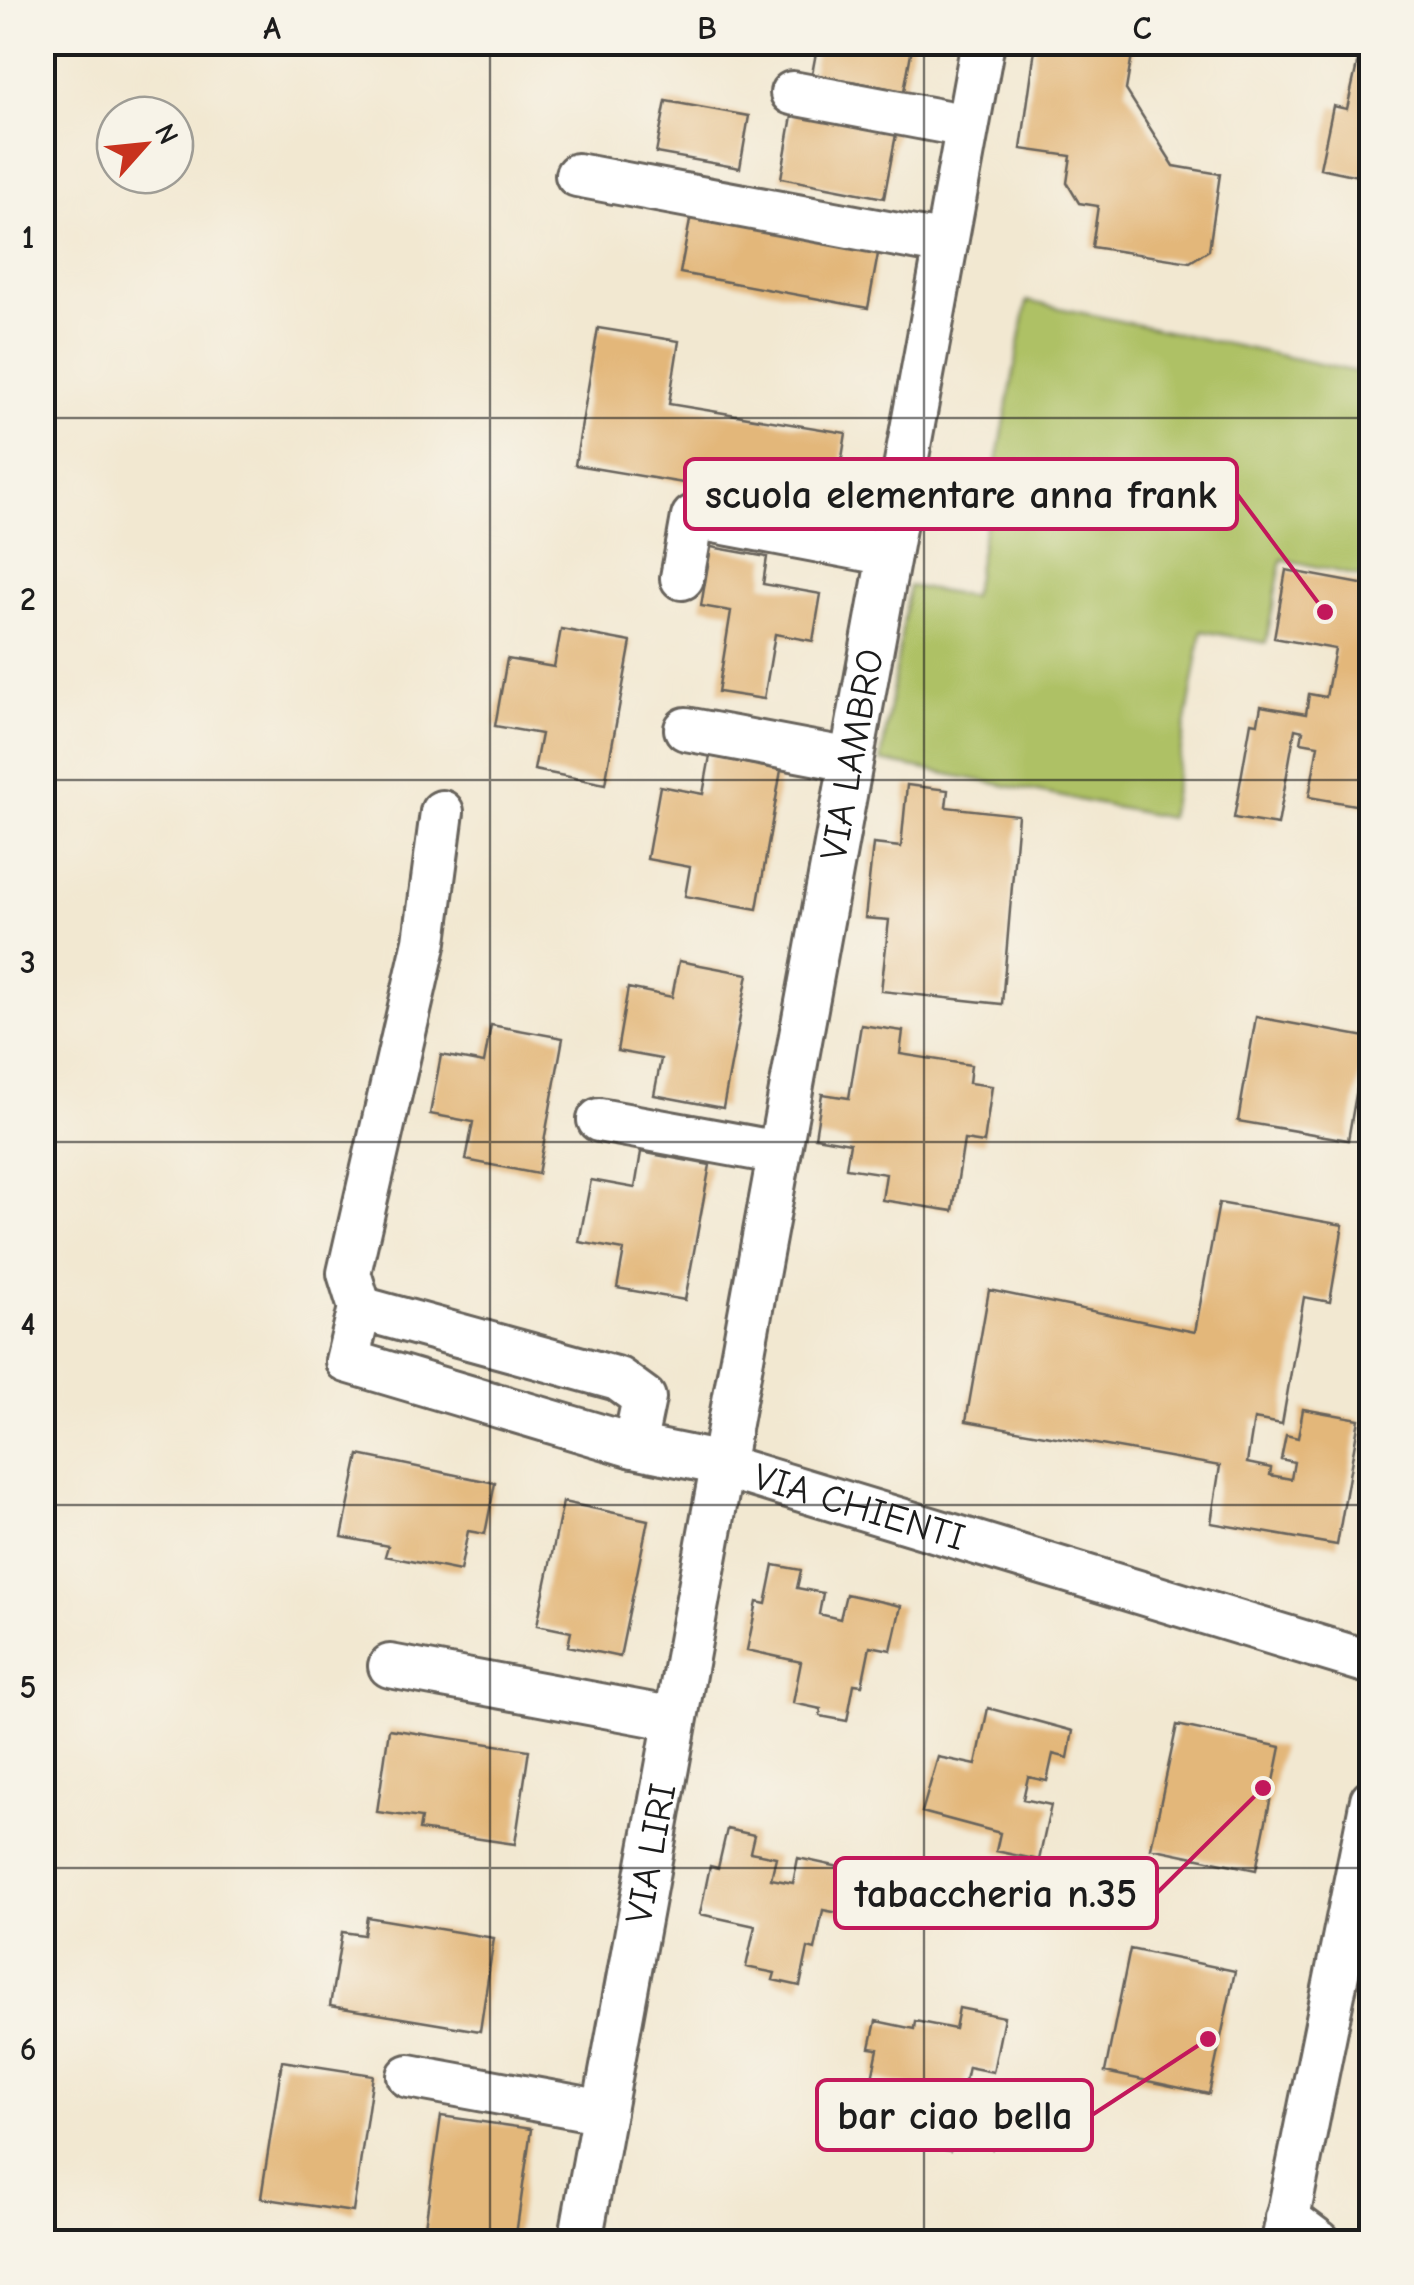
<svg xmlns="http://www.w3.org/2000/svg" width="1414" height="2285" font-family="'Comic Neue',sans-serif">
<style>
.green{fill:#aec165;stroke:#656e40;stroke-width:2.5}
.building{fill:#e3b77a}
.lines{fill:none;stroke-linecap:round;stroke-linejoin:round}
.minor-casing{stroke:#67635b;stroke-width:48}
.minor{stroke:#fff;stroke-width:42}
.grid{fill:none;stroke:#1c1c1c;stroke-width:2.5;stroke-opacity:0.55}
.labels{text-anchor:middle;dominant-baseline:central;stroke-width:8;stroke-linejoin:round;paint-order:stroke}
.street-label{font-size:38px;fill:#1c1c1c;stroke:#f7f3e8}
.leader{fill:none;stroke:#c2185b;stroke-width:4}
.callout-dot{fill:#c2185b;stroke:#f7f3e8;stroke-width:4}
.callout{fill:#f7f3e8;stroke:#c2185b;stroke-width:4}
.callout-label{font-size:40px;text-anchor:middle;font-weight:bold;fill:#1c1c1c}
.neatline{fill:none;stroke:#1c1c1c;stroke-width:4}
.grid-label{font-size:32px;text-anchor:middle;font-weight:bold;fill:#1c1c1c}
</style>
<rect width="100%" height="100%" fill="#f7f3e8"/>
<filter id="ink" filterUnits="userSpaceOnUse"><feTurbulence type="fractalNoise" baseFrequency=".01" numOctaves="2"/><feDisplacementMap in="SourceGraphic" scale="20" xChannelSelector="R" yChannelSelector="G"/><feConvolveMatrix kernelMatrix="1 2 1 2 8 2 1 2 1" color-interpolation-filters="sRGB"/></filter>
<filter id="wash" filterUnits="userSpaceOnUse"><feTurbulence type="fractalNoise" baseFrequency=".0048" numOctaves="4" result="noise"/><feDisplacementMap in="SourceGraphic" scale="40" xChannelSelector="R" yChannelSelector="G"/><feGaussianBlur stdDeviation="2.25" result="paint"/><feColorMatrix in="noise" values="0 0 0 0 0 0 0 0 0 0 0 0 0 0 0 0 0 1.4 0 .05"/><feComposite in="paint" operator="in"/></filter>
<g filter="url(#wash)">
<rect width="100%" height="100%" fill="#f2e8d1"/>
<path class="green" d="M 1027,301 L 1371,375 L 1371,579 L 1282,559 L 1266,643 L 1202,631 L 1169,818 L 881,761 L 909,586 L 972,597 Z"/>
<g id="blocks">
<path class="building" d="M 818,42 L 913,42 L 904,91 L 812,74 Z
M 1036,42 L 1134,43 L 1126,90 L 1174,166 L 1220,174 L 1209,250 L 1190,262 L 1092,247 L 1098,206 L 1079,203 L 1067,183 L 1071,156 L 1021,149 Z
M 1362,42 L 1372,42 L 1372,179 L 1320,168 L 1333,106 L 1347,109 Z
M 666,101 L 749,116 L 740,168 L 656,153 Z
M 793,110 L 897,129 L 884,198 L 781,178 Z
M 692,210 L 881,238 L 868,308 L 680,273 Z
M 598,328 L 679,341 L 669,404 L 846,433 L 834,508 L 575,465 Z
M 711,547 L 767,557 L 763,584 L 821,594 L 813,641 L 775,634 L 764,699 L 718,692 L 731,611 L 701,606 Z
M 1286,570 L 1372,586 L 1372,808 L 1309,797 L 1318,745 L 1301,742 L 1303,731 L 1295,729 L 1278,825 L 1234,818 L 1251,722 L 1258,723 L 1261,706 L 1306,714 L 1309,694 L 1326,697 L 1335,649 L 1274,638 Z
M 561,629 L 631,642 L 605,784 L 534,770 L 541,734 L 495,726 L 507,659 L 554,667 Z
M 710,756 L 781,770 L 757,909 L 685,896 L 690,867 L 647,859 L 660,786 L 703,794 Z
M 907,785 L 948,790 L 946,807 L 1018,815 L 1002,1004 L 881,991 L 889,920 L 865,918 L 873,844 L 901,847 Z
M 679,961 L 748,974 L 723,1108 L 654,1095 L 661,1059 L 617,1051 L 628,988 L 672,997 Z
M 1256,1017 L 1366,1037 L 1348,1140 L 1238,1121 Z
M 491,1025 L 563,1038 L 538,1174 L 466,1160 L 473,1122 L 430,1114 L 441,1055 L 484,1063 Z
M 861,1025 L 903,1031 L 900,1054 L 971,1065 L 969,1083 L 992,1086 L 984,1143 L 964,1140 L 953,1211 L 882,1200 L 886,1174 L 846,1168 L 850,1143 L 815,1137 L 822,1094 L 849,1098 Z
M 641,1152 L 710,1165 L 685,1300 L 617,1288 L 624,1250 L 579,1242 L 591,1180 L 635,1188 Z
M 1219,1203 L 1343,1225 L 1330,1302 L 1304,1297 L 1282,1424 L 1254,1419 L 1247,1463 L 1271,1468 L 1270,1475 L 1291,1479 L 1294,1462 L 1281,1459 L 1286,1435 L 1298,1438 L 1303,1409 L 1359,1419 L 1337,1545 L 1211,1523 L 1220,1466 L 966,1421 L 989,1290 L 1195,1332 Z
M 359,1455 L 495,1483 L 485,1534 L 468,1531 L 460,1571 L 385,1556 L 388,1546 L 342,1537 Z
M 563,1502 L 648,1520 L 620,1657 L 568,1646 L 571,1632 L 537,1625 Z
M 774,1565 L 801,1570 L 797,1588 L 823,1593 L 819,1614 L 840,1619 L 846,1594 L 901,1606 L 891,1650 L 870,1646 L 862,1685 L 854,1684 L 847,1721 L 820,1716 L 821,1709 L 793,1703 L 801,1662 L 747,1650 L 757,1602 L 766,1604 Z
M 988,1708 L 1073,1731 L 1068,1758 L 1053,1754 L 1047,1781 L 1028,1777 L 1023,1799 L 1051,1805 L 1039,1860 L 996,1851 L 1000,1833 L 922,1812 L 938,1757 L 976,1765 Z
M 1177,1725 L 1281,1747 L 1256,1870 L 1151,1848 Z
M 389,1729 L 529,1750 L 515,1844 L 419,1830 L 421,1818 L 377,1812 Z
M 727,1829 L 754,1835 L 750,1852 L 776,1857 L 771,1879 L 793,1883 L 798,1858 L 853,1870 L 844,1914 L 823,1910 L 815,1950 L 808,1948 L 800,1986 L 773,1980 L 775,1973 L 746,1967 L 755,1926 L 700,1914 L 710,1866 L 718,1868 Z
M 367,1917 L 494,1938 L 480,2031 L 330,2006 L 342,1932 L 364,1935 Z
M 1130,1949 L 1235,1971 L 1209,2094 L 1105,2072 Z
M 959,2008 L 1004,2017 L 993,2072 L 968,2067 L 963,2089 L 985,2093 L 979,2119 L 997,2122 L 992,2149 L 952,2142 L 950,2151 L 903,2141 L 913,2086 L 872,2078 L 878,2049 L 870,2048 L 876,2021 L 914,2029 L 915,2021 L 955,2029 Z
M 282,2061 L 373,2075 L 353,2212 L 261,2198 Z
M 441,2116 L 531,2129 L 515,2242 L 423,2240 Z"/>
</g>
</g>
<g filter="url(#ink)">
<use href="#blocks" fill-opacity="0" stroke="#67635b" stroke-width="2.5"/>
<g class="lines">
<defs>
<g id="minor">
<path d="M 792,93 L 967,126"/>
<path d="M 577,175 L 946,244"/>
<path d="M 682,578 L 693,517 L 889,554"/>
<path d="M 686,729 L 851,760"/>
<path id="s1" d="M 442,812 L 425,941 L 349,1273 L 360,1308 L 347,1361 L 634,1446 L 703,1460 L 1372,1663"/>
<path d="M 599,1120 L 779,1153"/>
<path d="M 360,1308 L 618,1379 L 644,1398 L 634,1446"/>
<path d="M 390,1666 L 675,1719"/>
<path d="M 409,2076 L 604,2112"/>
<path d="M 1287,2218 L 1319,2242"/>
<path id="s2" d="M 580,2242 L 983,42"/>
<path d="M 1283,2242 L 1372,1800"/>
</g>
</defs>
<use href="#minor" class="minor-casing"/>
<use href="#minor" class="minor"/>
</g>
</g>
<path class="grid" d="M 490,42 L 490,2242M 924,42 L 924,2242M 42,418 L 1372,418M 42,780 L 1372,780M 42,1142 L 1372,1142M 42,1505 L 1372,1505M 42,1868 L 1372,1868"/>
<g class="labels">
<g class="street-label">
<text stroke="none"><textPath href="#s2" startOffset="1512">VIA LAMBRO</textPath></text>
<text stroke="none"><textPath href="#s1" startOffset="1095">VIA CHIENTI</textPath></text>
<text stroke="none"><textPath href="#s2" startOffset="395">VIA LIRI</textPath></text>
</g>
</g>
<path class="leader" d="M1325 612L1237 494M1263 1788L1157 1893M1208 2039L1092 2115"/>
<g class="callout-dot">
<circle cx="1325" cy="612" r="10"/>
<circle cx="1263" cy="1788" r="10"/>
<circle cx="1208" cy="2039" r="10"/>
</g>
<g class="callout">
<rect x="685" y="459" width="552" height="70" rx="10"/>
<rect x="835" y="1858" width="322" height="70" rx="10"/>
<rect x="817" y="2080" width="275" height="70" rx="10"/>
</g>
<g class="callout-label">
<text x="961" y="508">scuola elementare anna frank</text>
<text x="996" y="1907">tabaccheria n.35</text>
<text x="955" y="2129">bar ciao bella</text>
</g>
<rect width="1414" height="2285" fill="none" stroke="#f7f3e8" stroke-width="110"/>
<g transform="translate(145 145) rotate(63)"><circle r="48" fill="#f7f3e8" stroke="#9f9d96" stroke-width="2.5"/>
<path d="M0-8L18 38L0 25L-18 38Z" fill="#c8321e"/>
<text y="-15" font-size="28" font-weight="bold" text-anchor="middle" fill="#1c1c1c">N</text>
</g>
<rect x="55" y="55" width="1304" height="2175" class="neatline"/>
<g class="grid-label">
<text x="272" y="39">A</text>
<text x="707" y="39">B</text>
<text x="1142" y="39">C</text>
<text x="28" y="248">1</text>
<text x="28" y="610">2</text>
<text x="28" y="973">3</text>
<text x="28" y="1335">4</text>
<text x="28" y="1698">5</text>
<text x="28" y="2060">6</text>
</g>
</svg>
